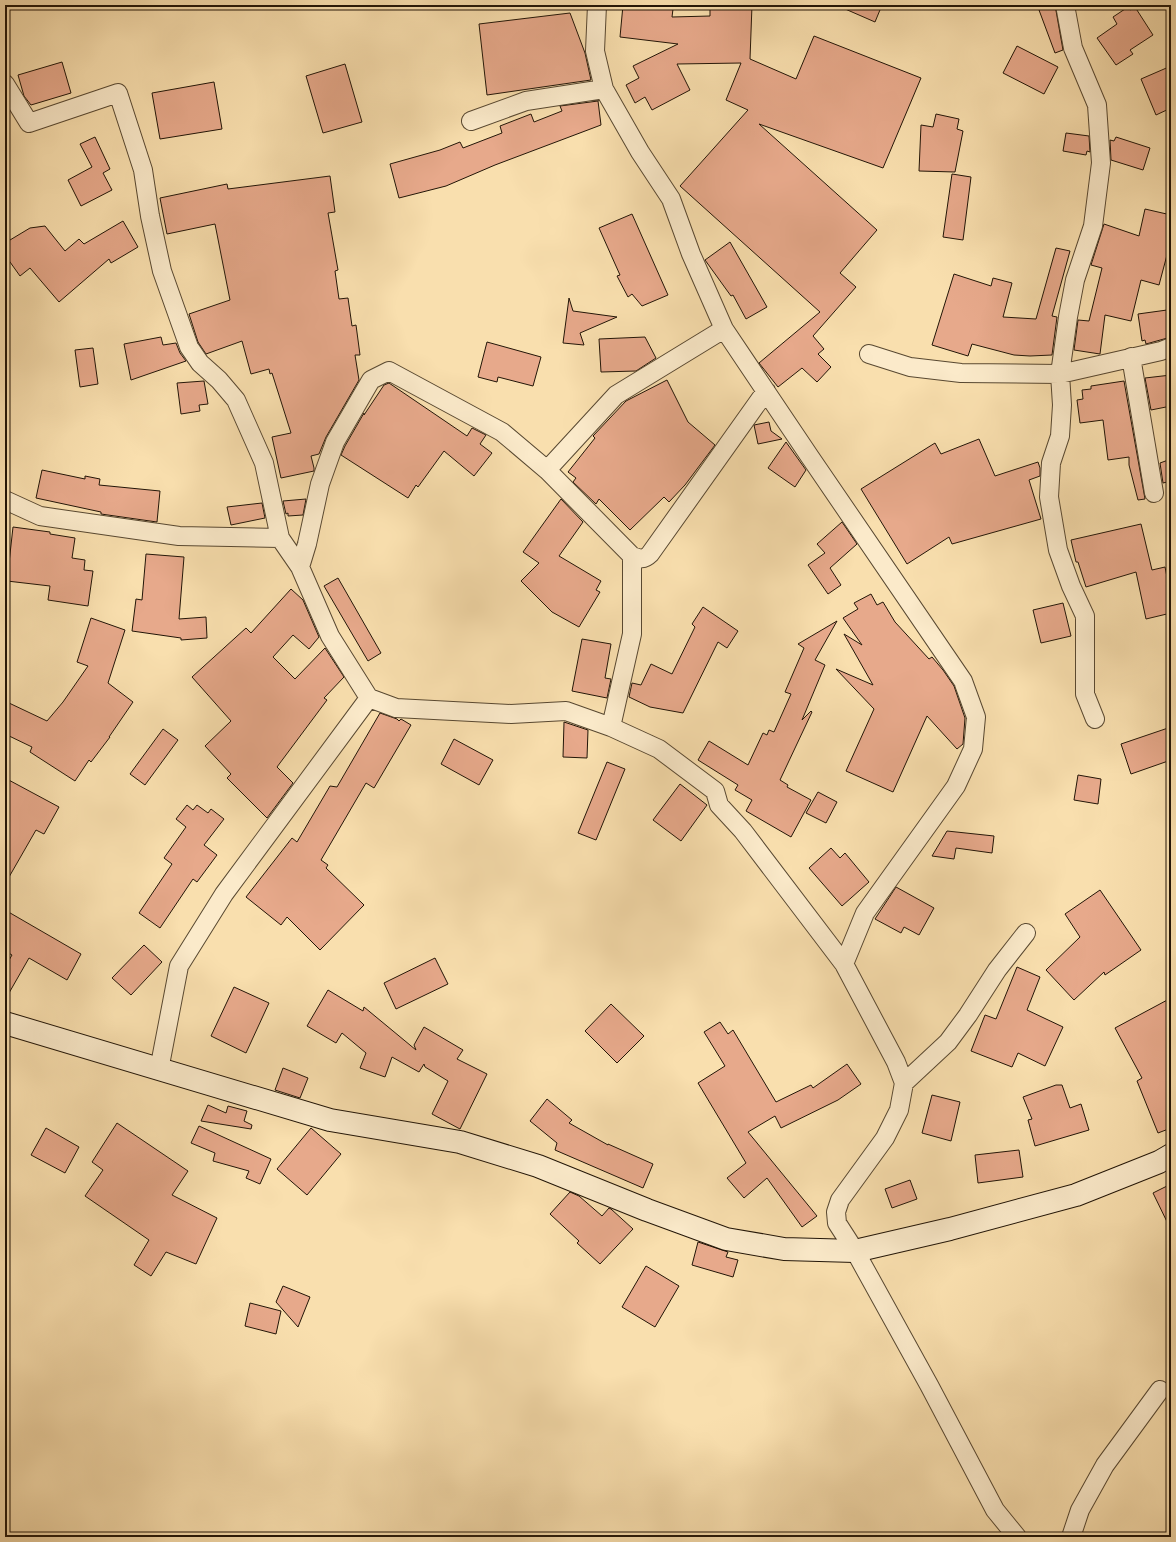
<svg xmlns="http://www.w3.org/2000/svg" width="1176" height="1542" font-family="'Old Standard TT',serif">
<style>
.building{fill:#e7a98b;stroke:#221507}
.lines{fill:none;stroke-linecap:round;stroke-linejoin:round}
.street-casing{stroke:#584831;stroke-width:20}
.secondary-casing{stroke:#221507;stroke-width:24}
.street{stroke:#fbeaca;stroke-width:18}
.secondary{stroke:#fbeaca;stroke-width:22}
</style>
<rect width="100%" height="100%" fill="#f9dfae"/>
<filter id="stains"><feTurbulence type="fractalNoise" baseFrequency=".005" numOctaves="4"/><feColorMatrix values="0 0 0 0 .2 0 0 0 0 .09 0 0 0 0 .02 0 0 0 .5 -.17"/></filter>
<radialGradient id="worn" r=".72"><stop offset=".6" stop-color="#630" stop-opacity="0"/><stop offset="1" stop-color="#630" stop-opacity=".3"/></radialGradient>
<path class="building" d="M 623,5 L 673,9 L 672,17 L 710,16 L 710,5 L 752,5 L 750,59 L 796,79 L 814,36 L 921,78 L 883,168 L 759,124 L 877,230 L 840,273 L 856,287 L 813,336 L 824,349 L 818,354 L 831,367 L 817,382 L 802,368 L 778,387 L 759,363 L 820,312 L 680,186 L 748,110 L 726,100 L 741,63 L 677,64 L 690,90 L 652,110 L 645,97 L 635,103 L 626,85 L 639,78 L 633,66 L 678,44 L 620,37 Z
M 836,5 L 882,5 L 875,22 Z
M 1053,5 L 1055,5 L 1063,50 L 1055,53 L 1039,10 Z
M 1128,7 L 1130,10 L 1135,7 L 1153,35 L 1130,50 L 1133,54 L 1116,65 L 1097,38 L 1117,24 L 1113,17 Z
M 570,13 L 585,53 L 591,80 L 487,95 L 479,24 Z
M 1017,46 L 1058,67 L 1044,94 L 1003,73 Z
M 62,62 L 71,93 L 31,105 L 24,96 L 18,75 Z
M 345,64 L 362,122 L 323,133 L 306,76 Z
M 1171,66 L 1171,108 L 1156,115 L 1141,79 Z
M 214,82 L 222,129 L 160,139 L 152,93 Z
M 598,101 L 601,125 L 495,165 L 446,186 L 399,198 L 390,164 L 440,150 L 460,142 L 463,148 L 502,133 L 500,126 L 531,114 L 534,122 L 562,111 L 560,106 Z
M 936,114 L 959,119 L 957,129 L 963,131 L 955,172 L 919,171 L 921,125 L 933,127 Z
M 1066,133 L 1089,136 L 1090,152 L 1087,151 L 1086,155 L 1063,151 Z
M 95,137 L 110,169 L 103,173 L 112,190 L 81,206 L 68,180 L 92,167 L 80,144 Z
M 1116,137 L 1150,148 L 1143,170 L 1111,160 L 1110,140 L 1114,141 Z
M 952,174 L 971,177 L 963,240 L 943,237 Z
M 330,176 L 335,212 L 328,213 L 338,270 L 335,271 L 339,299 L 348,298 L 352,326 L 356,325 L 360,355 L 355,355 L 359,380 L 326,437 L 319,454 L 311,456 L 314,468 L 314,471 L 281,478 L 272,437 L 291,433 L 272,373 L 270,374 L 269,369 L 251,374 L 242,341 L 206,354 L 198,342 L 189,314 L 230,300 L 215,224 L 167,234 L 160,198 L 227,184 L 228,189 Z
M 1145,209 L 1171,215 L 1171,240 L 1159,285 L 1141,280 L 1131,321 L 1105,315 L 1100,354 L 1074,350 L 1078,320 L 1089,321 L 1102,268 L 1091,265 L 1104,224 L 1139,236 Z
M 632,214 L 668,295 L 642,306 L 632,294 L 628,297 L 617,276 L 620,275 L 599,228 Z
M 123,221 L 138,247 L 111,263 L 109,259 L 59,302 L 30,268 L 20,276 L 5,255 L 5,243 L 30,228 L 45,226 L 65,251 L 79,239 L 84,244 Z
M 730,242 L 767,307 L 746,319 L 733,295 L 731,296 L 705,260 Z
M 1056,248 L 1070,251 L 1052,316 L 1057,317 L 1052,355 L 1030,356 L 1014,355 L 972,344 L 968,356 L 932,345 L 954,274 L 991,286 L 993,278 L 1012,283 L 1003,317 L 1036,319 Z
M 569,298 L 573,311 L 617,317 L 580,333 L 584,345 L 563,343 Z
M 1167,310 L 1171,337 L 1146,344 L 1145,340 L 1142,341 L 1138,314 Z
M 161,337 L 163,345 L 176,343 L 180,353 L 186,361 L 131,380 L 124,344 Z
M 645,337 L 656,358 L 636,371 L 601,372 L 599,339 Z
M 487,342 L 541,357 L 533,386 L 498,377 L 497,382 L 478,377 Z
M 93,348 L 98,384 L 80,387 L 75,350 Z
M 1171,375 L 1171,406 L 1151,410 L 1145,378 Z
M 667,380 L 688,422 L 715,445 L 685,485 L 669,502 L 664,497 L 630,530 L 599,499 L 596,504 L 573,482 L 576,478 L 568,472 L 595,438 L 593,436 L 626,401 Z
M 204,381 L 208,404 L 199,405 L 200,411 L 181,414 L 177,383 Z
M 1124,381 L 1145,499 L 1138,500 L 1129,465 L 1129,457 L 1108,460 L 1103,420 L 1080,423 L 1077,400 L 1083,399 L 1082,390 L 1091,389 L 1091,386 Z
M 389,383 L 467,436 L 472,428 L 486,435 L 480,444 L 492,453 L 474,476 L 444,451 L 418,487 L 416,485 L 408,498 L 341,455 L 345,446 L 364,413 L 364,415 L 384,385 Z
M 769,422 L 771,431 L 782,439 L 758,444 L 754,425 Z
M 979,439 L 995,476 L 1038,462 L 1040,468 L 1040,476 L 1029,480 L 1041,519 L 952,544 L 949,537 L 907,564 L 861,489 L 935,443 L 941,454 Z
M 786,442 L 806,470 L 795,487 L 768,468 Z
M 1171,459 L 1171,481 L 1163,483 L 1160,463 Z
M 42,470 L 85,479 L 85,476 L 100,479 L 99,485 L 160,491 L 157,522 L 101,514 L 101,512 L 36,498 Z
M 306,499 L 303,515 L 288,516 L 288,513 L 286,514 L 283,501 Z
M 561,499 L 583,522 L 559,556 L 601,581 L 596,590 L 600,592 L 579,627 L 552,612 L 521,581 L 539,563 L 523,552 Z
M 262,503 L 265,518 L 231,525 L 227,507 Z
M 842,522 L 857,544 L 830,568 L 841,585 L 828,594 L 808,565 L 825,553 L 817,544 Z
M 1141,524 L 1152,570 L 1165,567 L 1171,597 L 1171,613 L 1146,619 L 1136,572 L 1086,587 L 1078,562 L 1076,562 L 1071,540 Z
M 13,527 L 50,532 L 50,534 L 75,538 L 72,558 L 85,560 L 84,570 L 93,571 L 88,606 L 48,600 L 50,586 L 7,581 Z
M 146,554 L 184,557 L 179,619 L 206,617 L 207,638 L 181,640 L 181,638 L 132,631 L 136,599 L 142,600 Z
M 338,578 L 381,653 L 368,661 L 324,586 Z
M 291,589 L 303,600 L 319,637 L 309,649 L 293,635 L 273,657 L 295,679 L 325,648 L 344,677 L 324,698 L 327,700 L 277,767 L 293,783 L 267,818 L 227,778 L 231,774 L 205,746 L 231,721 L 192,677 L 246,628 L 251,633 Z
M 871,594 L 877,605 L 883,602 L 895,622 L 929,659 L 932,657 L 943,670 L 954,686 L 965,718 L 963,744 L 957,749 L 927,716 L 893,792 L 846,771 L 874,709 L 836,669 L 873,685 L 844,634 L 862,645 L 843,618 L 858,609 L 854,603 Z
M 1063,603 L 1071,636 L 1041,643 L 1033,610 Z
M 703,607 L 738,631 L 727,648 L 718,642 L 683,713 L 650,707 L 629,697 L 632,683 L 641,685 L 651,664 L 672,674 L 695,627 L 692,624 Z
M 91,618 L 125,630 L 108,683 L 133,702 L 109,737 L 110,737 L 91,762 L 89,760 L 75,781 L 30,752 L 32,747 L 5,734 L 5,712 L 9,703 L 47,721 L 63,702 L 88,666 L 77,662 Z
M 837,621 L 815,660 L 825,665 L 802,720 L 811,711 L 812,712 L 780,780 L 788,785 L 787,787 L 811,800 L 791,837 L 746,811 L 752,800 L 735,790 L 738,785 L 698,760 L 709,741 L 748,765 L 763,733 L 767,735 L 769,730 L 774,732 L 791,694 L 785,692 L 804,648 L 798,644 Z
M 582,639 L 611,644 L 605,678 L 611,679 L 607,698 L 572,691 Z
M 380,713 L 397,719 L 399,721 L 401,719 L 411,725 L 374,788 L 366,783 L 321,860 L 328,865 L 326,868 L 364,905 L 320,950 L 287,917 L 281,925 L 246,897 L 292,838 L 297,842 L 330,786 L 337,787 Z
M 564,722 L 588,730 L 587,758 L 563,757 Z
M 1171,727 L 1171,760 L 1131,774 L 1121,744 Z
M 163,729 L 178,740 L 145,785 L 130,774 Z
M 454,739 L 493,760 L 479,785 L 441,764 Z
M 607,762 L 625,769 L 596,840 L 578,833 Z
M 1078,775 L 1101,779 L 1098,804 L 1074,800 Z
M 5,778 L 59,807 L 44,834 L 36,830 L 5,884 Z
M 680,784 L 707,805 L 681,841 L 653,820 Z
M 818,792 L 837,802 L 826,823 L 806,813 Z
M 187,805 L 193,810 L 197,805 L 208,813 L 211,809 L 224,819 L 204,845 L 217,855 L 197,882 L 193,879 L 160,928 L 139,913 L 172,864 L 164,858 L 186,827 L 176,819 Z
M 947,831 L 994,836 L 992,853 L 956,848 L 954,859 L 932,856 Z
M 831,848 L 840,858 L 845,853 L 869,882 L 842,906 L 809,868 Z
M 896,887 L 934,908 L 919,935 L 904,927 L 901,933 L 875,919 Z
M 1100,890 L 1141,950 L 1105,975 L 1104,972 L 1074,1000 L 1046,970 L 1080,937 L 1065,914 Z
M 5,910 L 81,954 L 67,980 L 29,958 L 5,1000 L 5,967 L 12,955 L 5,951 Z
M 144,945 L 162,962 L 131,995 L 112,978 Z
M 435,958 L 448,984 L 396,1009 L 384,983 Z
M 1017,967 L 1040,977 L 1027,1010 L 1063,1027 L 1045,1066 L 1018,1053 L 1012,1067 L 971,1051 L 985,1015 L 996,1019 Z
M 234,987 L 269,1003 L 246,1053 L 211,1036 Z
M 328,990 L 363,1011 L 364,1007 L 416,1050 L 414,1045 L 424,1027 L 463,1050 L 457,1059 L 487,1074 L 460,1129 L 432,1114 L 448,1081 L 425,1067 L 424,1064 L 419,1072 L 392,1057 L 385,1077 L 360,1068 L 366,1053 L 342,1033 L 336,1043 L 307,1026 Z
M 1171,998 L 1171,1128 L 1158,1133 L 1137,1081 L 1142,1078 L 1115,1028 Z
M 611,1004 L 644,1036 L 617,1063 L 585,1031 Z
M 720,1022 L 728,1034 L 733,1030 L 776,1102 L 811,1085 L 813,1088 L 847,1064 L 861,1084 L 838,1100 L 781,1128 L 775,1116 L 748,1132 L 817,1216 L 802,1227 L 767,1178 L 744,1198 L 727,1178 L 746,1163 L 698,1083 L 725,1066 L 704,1032 Z
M 283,1068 L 308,1078 L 300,1098 L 275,1090 Z
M 1056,1085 L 1062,1085 L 1070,1108 L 1081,1104 L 1089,1130 L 1035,1146 L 1028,1120 L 1032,1119 L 1023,1097 Z
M 932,1095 L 960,1102 L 951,1141 L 922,1133 Z
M 547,1099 L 572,1120 L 569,1123 L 608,1145 L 608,1144 L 653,1164 L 643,1188 L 555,1150 L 557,1143 L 530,1121 Z
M 208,1105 L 226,1113 L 228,1106 L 247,1111 L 244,1121 L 252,1125 L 251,1129 L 201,1121 Z
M 117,1123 L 188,1171 L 172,1195 L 217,1218 L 196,1264 L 166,1252 L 151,1276 L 134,1265 L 149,1240 L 85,1196 L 103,1170 L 92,1162 Z
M 199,1126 L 271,1159 L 260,1184 L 246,1178 L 249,1171 L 213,1161 L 215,1153 L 191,1143 Z
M 46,1128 L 79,1147 L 65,1173 L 31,1155 Z
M 311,1128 L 341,1154 L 307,1195 L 277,1169 Z
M 1019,1150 L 1023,1177 L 978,1183 L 975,1155 Z
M 910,1180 L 917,1199 L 892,1208 L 885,1189 Z
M 1171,1184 L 1171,1230 L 1153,1193 Z
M 570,1192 L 579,1196 L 602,1216 L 609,1208 L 611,1209 L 633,1229 L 600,1264 L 577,1243 L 579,1241 L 550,1214 Z
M 698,1242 L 728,1252 L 726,1257 L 738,1260 L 733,1277 L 692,1265 Z
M 646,1266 L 679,1286 L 655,1327 L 622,1307 Z
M 283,1286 L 310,1297 L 298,1327 L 276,1302 Z
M 250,1303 L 281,1311 L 276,1334 L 245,1326 Z"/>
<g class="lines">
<defs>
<path id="street" d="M 597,5 L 595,51 L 604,89 L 640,152 L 671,199 L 691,254 L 724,329 L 810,457 L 963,681 L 976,717 L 973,749 L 956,786 L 865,913 L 844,964
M 1065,5 L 1073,48 L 1097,105 L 1101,163 L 1093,226 L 1075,280 L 1068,317 L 1060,374 L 1062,405 L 1060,436 L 1051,463 L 1049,497 L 1058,550 L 1071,586 L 1085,616 L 1085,694 L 1095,719
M 5,84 L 29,123 L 118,93 L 143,170 L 150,216 L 162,271 L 189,347 L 200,363 L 219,380 L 236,400 L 264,463 L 280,538 L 300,567 L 330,636 L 369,698 L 396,708 L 511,714 L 566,711 L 611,727 L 659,749 L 715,791 L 719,805 L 743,831 L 844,964 L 896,1062 L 904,1083 L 899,1110 L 885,1138 L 840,1200 L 836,1212 L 837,1223 L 855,1251 L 929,1385 L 995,1510 L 1017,1537
M 471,121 L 526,101 L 604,89
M 869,354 L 910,367 L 961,373 L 1060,374 L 1161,351 L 1171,347
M 1131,357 L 1154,493
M 547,470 L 616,395 L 724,329
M 5,500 L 40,516 L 179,536 L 280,538
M 300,567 L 307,544 L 320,484 L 335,442 L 371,380 L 389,371 L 502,432 L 547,470 L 632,556 C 640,559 644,560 650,554 L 766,391
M 611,727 L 632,634 L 632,556
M 159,1070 L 179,966 L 224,894 L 369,698
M 904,1083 L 948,1042 L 968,1015 L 997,970 L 1026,933
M 1071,1537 L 1080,1510 L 1105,1465 L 1160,1390"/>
<path id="secondary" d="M 5,1023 L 330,1120 L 460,1142 L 538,1166 L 647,1210 L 726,1239 L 784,1249 L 855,1251 L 950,1229 L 1076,1195 L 1159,1162 L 1171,1155"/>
</defs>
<use href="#street" class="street-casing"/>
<use href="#secondary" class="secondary-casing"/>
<use href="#street" class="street"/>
<use href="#secondary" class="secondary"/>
</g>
<rect width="1176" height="1542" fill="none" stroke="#f9dfae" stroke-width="20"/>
<rect x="6" y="6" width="1164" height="1530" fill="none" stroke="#221507" stroke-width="2"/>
<rect x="10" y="10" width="1156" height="1522" fill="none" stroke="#221507"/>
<rect width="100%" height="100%" filter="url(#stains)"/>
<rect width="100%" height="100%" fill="url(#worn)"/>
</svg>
